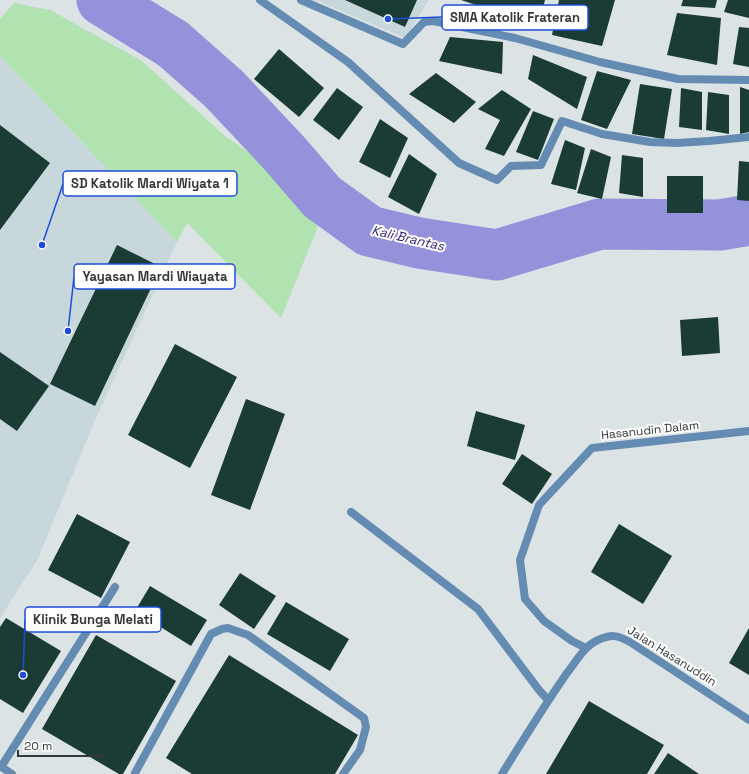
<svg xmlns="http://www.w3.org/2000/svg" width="749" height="774" font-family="'Space Grotesk',sans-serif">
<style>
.built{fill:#c8d7db}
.green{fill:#b0e3b0}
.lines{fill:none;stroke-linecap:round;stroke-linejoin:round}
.river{stroke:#9392da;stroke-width:51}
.building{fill:#1a3c35}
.lane{stroke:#648cb3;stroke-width:8}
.street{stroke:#648cb3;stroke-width:8}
.labels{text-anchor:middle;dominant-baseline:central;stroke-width:4;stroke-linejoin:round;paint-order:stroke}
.street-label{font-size:12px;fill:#343738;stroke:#fff}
.water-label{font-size:13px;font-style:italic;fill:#2c1d70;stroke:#fff}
.leader{fill:none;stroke:#1d4ed8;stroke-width:1.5}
.callout-dot{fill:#1d4ed8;stroke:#fff;stroke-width:1.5}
.callout{fill:#fff;stroke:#1d4ed8;stroke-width:1.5}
.callout-label{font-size:13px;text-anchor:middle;font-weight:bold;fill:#343738}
</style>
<rect width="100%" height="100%" fill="#dce3e4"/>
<path class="built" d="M 315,0 L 429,0 L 405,38 Z
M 0,56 L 177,242 L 95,420 L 38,559 L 0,618 Z"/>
<path class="green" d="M 14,3 L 50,10 L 142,61 L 226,137 L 273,169 L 321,219 L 281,318 L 187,223 L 177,242 L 0,56 L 0,19 Z"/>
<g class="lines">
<path class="river" d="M 102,0 L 173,44 L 224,89 L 285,154 L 322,197 L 369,231 L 419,243 L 497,255 L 600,224 L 720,225 L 749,220"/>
</g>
<path class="building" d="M 345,0 L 417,0 L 405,27 Z
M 461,0 L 545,0 L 538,26 Z
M 559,0 L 615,0 L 602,46 L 552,35 Z
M 683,0 L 717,0 L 715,8 L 681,6 Z
M 728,0 L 749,0 L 749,18 L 724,12 Z
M 677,13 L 721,18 L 717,65 L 667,55 Z
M 739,27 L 749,28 L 749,67 L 733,64 Z
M 450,37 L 503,42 L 502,74 L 439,61 Z
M 279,49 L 324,88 L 299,117 L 254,79 Z
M 533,55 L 587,77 L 577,109 L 528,79 Z
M 597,71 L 631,80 L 607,129 L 581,120 Z
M 436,73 L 476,102 L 454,123 L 409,94 Z
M 640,84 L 672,89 L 664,139 L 632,134 Z
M 740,87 L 749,90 L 749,132 L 740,134 Z
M 337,88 L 363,107 L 339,140 L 313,120 Z
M 681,88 L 702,92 L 702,130 L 679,127 Z
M 502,90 L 531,109 L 504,156 L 485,149 L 500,120 L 478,109 Z
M 708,92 L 729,95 L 729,134 L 706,130 Z
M 533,111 L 554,119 L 538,160 L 516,152 Z
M 380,119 L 408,138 L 390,178 L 359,162 Z
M 0,125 L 50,163 L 0,230 Z
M 565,140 L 585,148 L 576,190 L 551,184 Z
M 591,149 L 611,157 L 602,199 L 577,193 Z
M 409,154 L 437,174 L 419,214 L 388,197 Z
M 622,155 L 643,158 L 643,197 L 619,193 Z
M 739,161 L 749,162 L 749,201 L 737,200 Z
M 667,176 L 703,176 L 703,213 L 667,213 Z
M 117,245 L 161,267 L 95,406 L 50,384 Z
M 718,317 L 720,353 L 682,356 L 680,320 Z
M 175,344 L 237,377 L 190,468 L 128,435 Z
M 0,352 L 49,386 L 17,431 L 0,419 Z
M 246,399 L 285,414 L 250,510 L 211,495 Z
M 476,411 L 525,425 L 515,460 L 467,446 Z
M 522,454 L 552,474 L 532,504 L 502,484 Z
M 77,514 L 130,542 L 101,598 L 48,570 Z
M 619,524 L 672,556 L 643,604 L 591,572 Z
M 240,573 L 276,596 L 254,629 L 219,605 Z
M 150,586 L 207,620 L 191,646 L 135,611 Z
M 286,602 L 349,639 L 330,671 L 267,634 Z
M 6,618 L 61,651 L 23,713 L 0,699 L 0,627 Z
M 749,628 L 749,675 L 729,663 Z
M 96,635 L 176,681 L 123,774 L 119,774 L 42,729 Z
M 229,655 L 358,735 L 335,774 L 192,774 L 166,758 Z
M 589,701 L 664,745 L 647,774 L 546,774 Z
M 668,753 L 699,774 L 654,774 Z"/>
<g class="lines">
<path class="lane" d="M 260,0 L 348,62 L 459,163 L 497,180 L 511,166 L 541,165 L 562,121 L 602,134 L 650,142 L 677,143 L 709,141 L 749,137
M 301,0 L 403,44 L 424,22 L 433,21 L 515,38 L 600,62 L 678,79 L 749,80
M 351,512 L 478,609 L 539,690 L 548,700
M 1,767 L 115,587
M 135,773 L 211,634 L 222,629 L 228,628 L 248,635 L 364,718 L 366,727 L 360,750 L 343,774"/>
<path class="street" d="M 586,648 L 572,641 L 544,621 L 525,599 L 520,560 L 539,505 L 592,448 L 749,431
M 0,766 L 12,774
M 502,774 C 523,740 544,706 567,673 C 576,662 584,646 598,640 C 612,634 617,635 630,642 L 749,720"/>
</g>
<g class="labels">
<g class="street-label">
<text transform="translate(650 430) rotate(-6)">Hasanudin Dalam</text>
<text transform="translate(672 656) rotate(32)">Jalan Hasanuddin</text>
</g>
<g class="water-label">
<text transform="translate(408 238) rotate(13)">Kali Brantas</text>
</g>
</g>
<path class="leader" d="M388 19L442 17M42 245L63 184M68 331L74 277M23 675L25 620"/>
<g class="callout-dot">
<circle cx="388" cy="19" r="4"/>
<circle cx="42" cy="245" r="4"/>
<circle cx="68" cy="331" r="4"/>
<circle cx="23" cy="675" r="4"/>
</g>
<g class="callout">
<rect x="442" y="5" width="146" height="25" rx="4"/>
<rect x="63" y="171" width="174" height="25" rx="4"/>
<rect x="74" y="264" width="161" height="25" rx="4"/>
<rect x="25" y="607" width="136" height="25" rx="4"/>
</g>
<g class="callout-label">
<text x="515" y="22">SMA Katolik Frateran</text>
<text x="150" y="188">SD Katolik Mardi Wiyata 1</text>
<text x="155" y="281">Yayasan Mardi Wiayata</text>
<text x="93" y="624">Klinik Bunga Melati</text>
</g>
<path d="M18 750v6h85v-6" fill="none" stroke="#343738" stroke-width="2"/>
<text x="24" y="750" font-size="12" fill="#343738" stroke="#ffffff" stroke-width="3" paint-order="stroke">20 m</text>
</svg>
